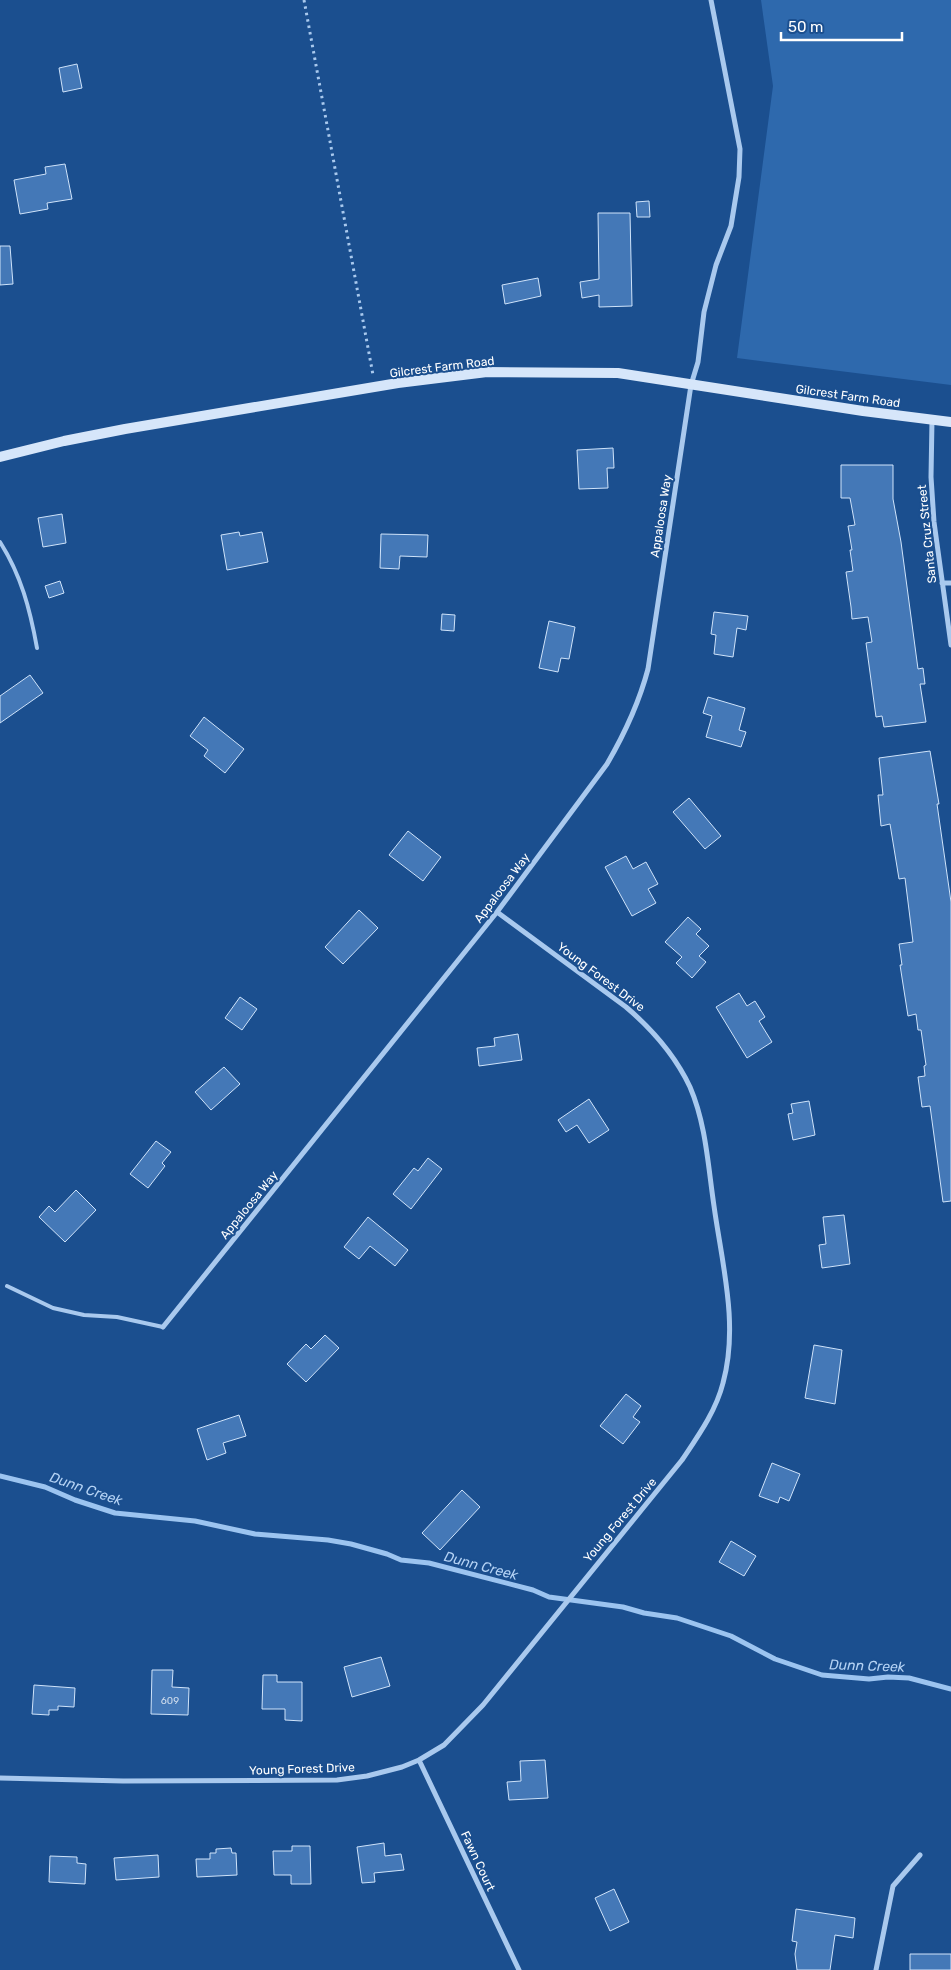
<svg xmlns="http://www.w3.org/2000/svg" width="951" height="1970" font-family="Rubik,sans-serif">
<style>
.green{fill:#2e69ad}
.lines{fill:none;stroke-linecap:round;stroke-linejoin:round}
.stream{stroke:#9cc4f0;stroke-width:5}
.building{fill:#4478b7;stroke:#cfe3fa}
.path{stroke:#a9c9ee;stroke-width:3;stroke-dasharray:2.5 4;stroke-linecap:butt}
.lane{stroke:#a9c9ee;stroke-width:4}
.street{stroke:#a9c9ee;stroke-width:5}
.secondary{stroke:#d6e6fa;stroke-width:10}
.labels{text-anchor:middle;dominant-baseline:central;stroke-width:4;stroke-linejoin:round;paint-order:stroke}
.number-label{font-size:10px;fill:#d0dded}
.street-label{font-size:12px;fill:#fff;stroke:#1b4f8f}
.water-label{font-size:14px;font-style:italic;fill:#b5d3f5;stroke:#1b4f8f}
</style>
<rect width="100%" height="100%" fill="#1b4f8f"/>
<path class="green" d="M 761,0 L 951,0 L 951,385 L 737,358 L 773,86 Z"/>
<g class="lines">
<path class="stream" d="M 0,1476 L 45,1487 L 75,1500 L 115,1513 L 195,1521 L 255,1534 L 328,1540 L 351,1544 L 387,1554 L 401,1560 L 429,1563 L 533,1590 L 549,1597 L 623,1607 L 644,1613 L 677,1618 L 731,1636 L 775,1659 L 822,1675 L 869,1679 L 888,1677 L 909,1678 L 951,1689"/>
</g>
<path class="building" d="M 77,64 L 82,88 L 63,92 L 59,68 Z
M 65,164 L 72,199 L 47,203 L 48,209 L 20,214 L 14,180 L 46,174 L 45,167 Z
M 649,201 L 650,217 L 637,217 L 636,202 Z
M 598,213 L 630,213 L 632,306 L 599,307 L 599,295 L 582,298 L 580,282 L 599,279 Z
M 0,246 L 10,246 L 13,284 L 0,285 Z
M 538,278 L 541,296 L 505,304 L 502,285 Z
M 613,448 L 614,468 L 607,468 L 608,488 L 579,489 L 577,450 Z
M 841,465 L 893,465 L 893,499 L 901,542 L 918,669 L 923,668 L 925,684 L 920,684 L 926,722 L 884,727 L 882,716 L 876,717 L 866,643 L 872,642 L 868,617 L 852,619 L 851,607 L 846,572 L 853,571 L 850,550 L 852,550 L 848,526 L 855,525 L 850,498 L 841,498 Z
M 62,514 L 66,543 L 43,547 L 38,518 Z
M 239,532 L 240,536 L 262,532 L 268,562 L 227,570 L 221,535 Z
M 381,534 L 428,535 L 427,557 L 400,556 L 399,569 L 380,568 Z
M 60,581 L 64,593 L 49,598 L 45,586 Z
M 714,612 L 748,616 L 746,630 L 737,628 L 733,657 L 714,654 L 716,635 L 711,634 Z
M 442,614 L 455,615 L 454,631 L 441,630 Z
M 549,621 L 575,627 L 569,659 L 561,658 L 558,672 L 539,668 Z
M 30,675 L 43,693 L 0,723 L 0,696 Z
M 708,697 L 745,708 L 739,730 L 746,732 L 741,747 L 706,737 L 712,716 L 703,713 Z
M 204,717 L 244,749 L 225,773 L 204,756 L 208,750 L 190,736 Z
M 930,751 L 939,804 L 937,804 L 951,902 L 951,1201 L 943,1202 L 930,1106 L 922,1107 L 918,1077 L 925,1076 L 924,1066 L 926,1065 L 921,1030 L 918,1030 L 916,1014 L 908,1016 L 900,965 L 902,965 L 899,944 L 913,942 L 905,878 L 899,879 L 890,824 L 881,826 L 878,795 L 883,795 L 879,758 Z
M 689,798 L 721,836 L 705,849 L 673,812 Z
M 408,831 L 441,857 L 423,881 L 389,855 Z
M 626,856 L 633,869 L 646,862 L 658,884 L 648,889 L 656,903 L 632,916 L 605,867 Z
M 359,910 L 378,928 L 343,964 L 325,947 Z
M 688,917 L 701,929 L 696,934 L 709,946 L 699,956 L 706,962 L 692,978 L 676,963 L 682,957 L 665,942 Z
M 739,993 L 747,1006 L 755,1001 L 765,1017 L 759,1021 L 772,1042 L 747,1058 L 716,1007 Z
M 240,997 L 257,1009 L 242,1030 L 225,1018 Z
M 518,1034 L 522,1060 L 479,1066 L 477,1048 L 495,1046 L 494,1038 Z
M 224,1067 L 240,1084 L 211,1110 L 195,1092 Z
M 589,1099 L 609,1130 L 589,1143 L 577,1125 L 566,1132 L 558,1120 Z
M 809,1101 L 815,1135 L 793,1140 L 788,1114 L 793,1113 L 791,1104 Z
M 156,1141 L 171,1152 L 162,1163 L 165,1166 L 148,1188 L 130,1174 Z
M 428,1158 L 442,1169 L 411,1209 L 393,1194 L 414,1168 L 418,1171 Z
M 76,1190 L 96,1210 L 65,1242 L 39,1217 L 49,1206 L 55,1212 Z
M 844,1215 L 850,1264 L 822,1268 L 819,1245 L 826,1244 L 823,1217 Z
M 368,1217 L 408,1250 L 395,1266 L 370,1246 L 359,1259 L 344,1247 Z
M 325,1335 L 339,1348 L 306,1382 L 287,1364 L 306,1344 L 311,1349 Z
M 814,1345 L 842,1350 L 835,1404 L 805,1398 Z
M 626,1394 L 641,1406 L 633,1417 L 640,1422 L 623,1444 L 600,1426 Z
M 239,1415 L 246,1436 L 223,1443 L 226,1453 L 207,1460 L 197,1429 Z
M 772,1463 L 800,1474 L 789,1501 L 780,1497 L 778,1503 L 759,1496 Z
M 462,1490 L 480,1507 L 440,1550 L 422,1533 Z
M 731,1541 L 756,1556 L 744,1576 L 719,1562 Z
M 381,1657 L 390,1686 L 352,1697 L 344,1667 Z
M 152,1670 L 173,1670 L 172,1687 L 189,1688 L 188,1715 L 151,1714 Z
M 263,1675 L 277,1675 L 277,1682 L 302,1682 L 302,1721 L 285,1720 L 285,1709 L 262,1709 Z
M 34,1685 L 75,1688 L 74,1707 L 58,1706 L 58,1710 L 49,1710 L 49,1715 L 32,1714 Z
M 545,1760 L 548,1798 L 509,1800 L 507,1782 L 521,1781 L 520,1761 Z
M 384,1843 L 385,1856 L 401,1854 L 404,1870 L 374,1873 L 375,1882 L 362,1883 L 357,1847 Z
M 292,1846 L 310,1846 L 311,1884 L 291,1884 L 291,1875 L 274,1875 L 273,1851 L 292,1851 Z
M 231,1848 L 232,1853 L 236,1853 L 237,1875 L 197,1877 L 196,1859 L 210,1859 L 210,1853 L 216,1853 L 216,1849 Z
M 158,1855 L 159,1877 L 116,1880 L 114,1858 Z
M 50,1856 L 77,1857 L 77,1863 L 86,1864 L 85,1884 L 49,1882 Z
M 614,1889 L 629,1922 L 610,1931 L 595,1898 Z
M 796,1909 L 855,1918 L 853,1938 L 835,1935 L 830,1970 L 797,1970 L 795,1954 L 797,1942 L 792,1941 Z
M 910,1954 L 951,1954 L 951,1970 L 910,1970 Z"/>
<g class="lines">
<path class="path" d="M 304,0 L 373,375"/>
<path class="lane" d="M 0,542 C 21,575 30,609 37,648
M 7,1286 L 53,1308 L 84,1315 L 117,1317 L 163,1327"/>
<path class="street" d="M 932,420 L 931,477 L 934,522 L 951,645
M 942,583 L 951,583
M 163,1327 L 497,912 L 607,764 C 625,733 639,703 648,669 L 691,385 L 698,362 L 704,312 L 716,265 L 731,226 L 739,177 L 740,149 L 711,0
M 419,1760 L 519,1970
M 0,1778 L 123,1781 L 337,1780 L 367,1776 L 402,1767 L 419,1760 L 444,1745 L 483,1705 L 682,1460 C 698,1436 716,1411 723,1383 C 739,1325 722,1264 714,1206 C 708,1166 706,1124 690,1087 C 675,1055 653,1030 626,1007 L 497,912
M 876,1970 L 893,1886 L 920,1855"/>
<path class="secondary" d="M 0,457 L 64,441 L 125,429 L 398,383 L 487,372 L 618,373 L 863,411 L 951,422"/>
</g>
<g class="labels">
<g class="number-label">
<text x="170" y="1701">609</text>
</g>
<g class="street-label">
<text transform="translate(442 367) rotate(-7)">Gilcrest Farm Road</text>
<text transform="translate(848 396) rotate(8)">Gilcrest Farm Road</text>
<text transform="translate(661 516) rotate(-81)">Appaloosa Way</text>
<text transform="translate(927 534) rotate(-96)">Santa Cruz Street</text>
<text transform="translate(502 888) rotate(-53)">Appaloosa Way</text>
<text transform="translate(601 977) rotate(37)">Young Forest Drive</text>
<text transform="translate(249 1205) rotate(-51)">Appaloosa Way</text>
<text transform="translate(620 1520) rotate(-50)">Young Forest Drive</text>
<text transform="translate(302 1769) rotate(-2)">Young Forest Drive</text>
<text transform="translate(478 1861) rotate(65)">Fawn Court</text>
</g>
<g class="water-label">
<text transform="translate(86 1489) rotate(19)">Dunn Creek</text>
<text transform="translate(481 1566) rotate(15)">Dunn Creek</text>
<text transform="translate(867 1666) rotate(2)">Dunn Creek</text>
</g>
</g>
<path d="M781 32v8h121v-8" fill="none" stroke="#ffffff" stroke-width="2.5"/>
<text x="788" y="32" font-size="15" fill="#ffffff" stroke="#1b4f8f" stroke-width="4" paint-order="stroke">50 m</text>
</svg>
